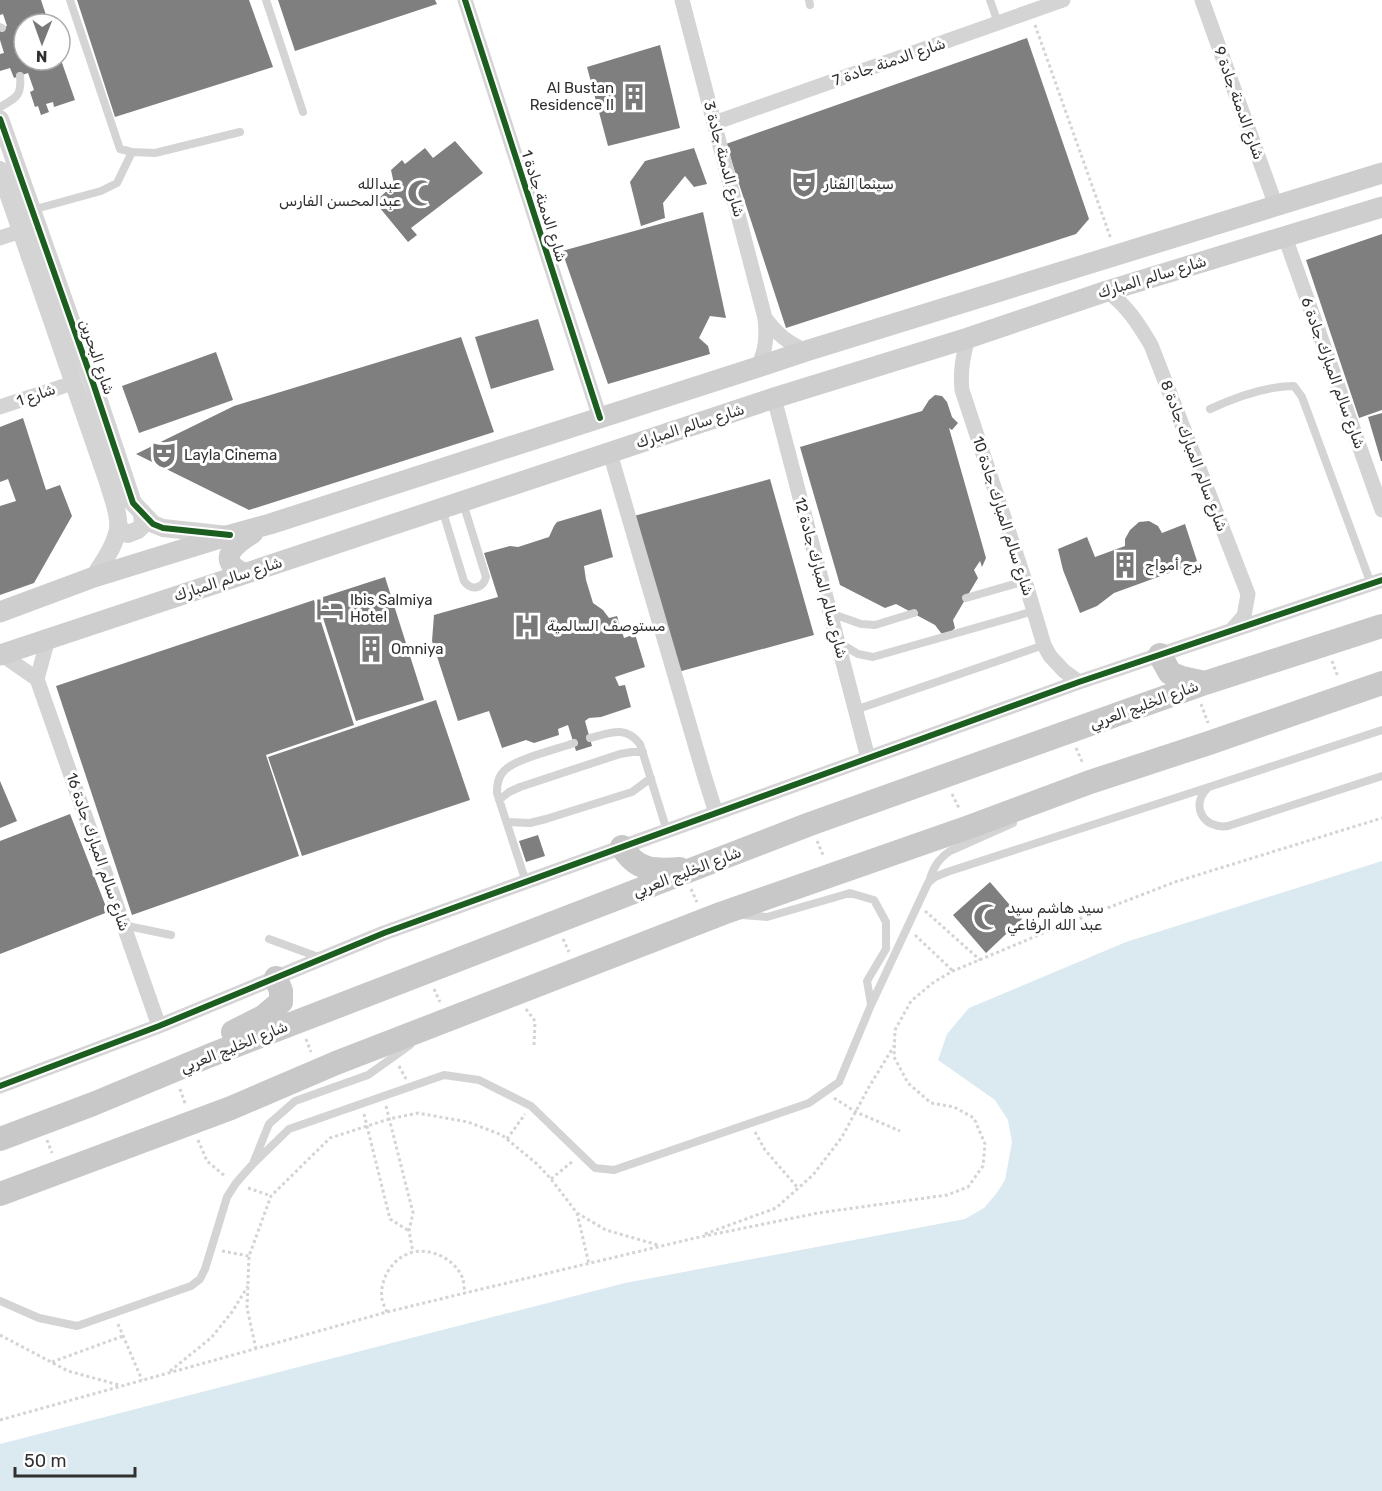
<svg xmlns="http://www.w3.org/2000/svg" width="1382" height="1491" font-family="Rubik,Vazirmatn,sans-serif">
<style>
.water{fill:#dbeaf1}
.building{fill:#7f7f7f}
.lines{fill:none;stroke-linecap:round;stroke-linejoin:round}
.path{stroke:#d4d4d4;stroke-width:3;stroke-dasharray:3 3;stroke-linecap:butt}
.service{stroke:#d4d4d4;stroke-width:8}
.minor{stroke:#d4d4d4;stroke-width:15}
.tertiary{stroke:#d4d4d4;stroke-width:18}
.secondary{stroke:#cecece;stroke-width:21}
.primary{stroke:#c8c8c8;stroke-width:24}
.cycleway-casing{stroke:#fff;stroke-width:10}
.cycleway{stroke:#1b5e20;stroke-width:6}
.labels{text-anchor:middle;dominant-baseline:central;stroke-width:6;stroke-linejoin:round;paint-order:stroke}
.street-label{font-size:15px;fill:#303030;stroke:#fff}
.poi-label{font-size:15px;fill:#303030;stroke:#fff;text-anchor:start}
</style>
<rect width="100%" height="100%" fill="#fff"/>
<path class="water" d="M 1382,861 L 1382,1491 L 0,1491 L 0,1444 L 625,1283 L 965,1219 L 984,1208 L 996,1194 L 1005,1180 L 1012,1142 L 1008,1120 L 995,1100 L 938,1060 L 947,1034 L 969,1008 L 1126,942 Z"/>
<path class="building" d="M 0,0 L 41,0 L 49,24 L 24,24 L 24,60 L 61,60 L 75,100 L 54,107 L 53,102 L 46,104 L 49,112 L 41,115 L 38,106 L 35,107 L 30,92 L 34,90 L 28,73 L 14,78 L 10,68 L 0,71 L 0,54 L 4,53 L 0,40 L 0,29 L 7,26 L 3,14 L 0,15 Z
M 77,0 L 249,0 L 273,67 L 115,117 Z
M 278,0 L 435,0 L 437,4 L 295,51 Z
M 1027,38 L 1089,219 L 1076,234 L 786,328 L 726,144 Z
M 660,45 L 680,128 L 608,146 L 587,67 Z
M 455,141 L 483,173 L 411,228 L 417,235 L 408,242 L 375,202 L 394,184 L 391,170 L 402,160 L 405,164 L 425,148 L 433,158 Z
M 694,148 L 707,184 L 694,187 L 685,176 L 663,203 L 665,218 L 641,226 L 630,182 L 645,161 Z
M 703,212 L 726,318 L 710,316 L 699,338 L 708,346 L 710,354 L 608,384 L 562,251 Z
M 1382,234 L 1382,410 L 1359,418 L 1306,260 Z
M 538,319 L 554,370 L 491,389 L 475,337 Z
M 461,337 L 494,432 L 249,510 L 136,454 L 234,406 Z
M 216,352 L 233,400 L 139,433 L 122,386 Z
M 935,395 L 942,396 L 947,402 L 952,417 L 958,423 L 952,430 L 949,428 L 986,558 L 982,567 L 980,561 L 974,570 L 978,578 L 953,620 L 955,628 L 951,632 L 945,634 L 941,633 L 935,625 L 896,604 L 885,608 L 840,585 L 800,447 L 922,411 L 929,400 Z
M 1382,413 L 1382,461 L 1381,461 L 1368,417 Z
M 23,418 L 46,490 L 60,485 L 72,516 L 34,583 L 0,595 L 0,506 L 16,501 L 8,479 L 0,482 L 0,427 Z
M 770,479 L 814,635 L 678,672 L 634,516 Z
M 601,509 L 613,557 L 584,566 L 586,580 L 593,603 L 603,610 L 609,618 L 617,616 L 624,638 L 635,634 L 645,667 L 615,677 L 619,686 L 625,685 L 631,707 L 601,717 L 589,718 L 585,721 L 592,746 L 576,751 L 568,725 L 558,729 L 559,735 L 534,743 L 526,740 L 502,748 L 489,711 L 458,721 L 432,641 L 434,615 L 498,597 L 484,553 L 510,546 L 518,547 L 549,537 L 554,526 L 557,522 Z
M 1149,521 L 1158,526 L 1162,533 L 1185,524 L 1197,561 L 1180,569 L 1114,593 L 1097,606 L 1080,613 L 1063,570 L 1058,549 L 1087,537 L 1095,557 L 1125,546 L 1125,539 L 1130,530 L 1139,522 Z
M 385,577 L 424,700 L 356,721 L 317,599 Z
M 314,600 L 354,725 L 266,755 L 299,856 L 132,915 L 56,686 Z
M 436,700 L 470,800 L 302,856 L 268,757 Z
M 0,781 L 17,821 L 0,828 Z
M 70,814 L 108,912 L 0,954 L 0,841 Z
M 538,835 L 545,856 L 526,862 L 519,841 Z
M 990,882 L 1022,919 L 986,953 L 953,915 Z"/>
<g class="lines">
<path class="path" d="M 1035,25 L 1111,239
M 1332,661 L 1338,677
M 1201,704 L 1208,723
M 1076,748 L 1083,764
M 952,794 L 960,810
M 817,841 L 824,857
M 691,889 L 697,902
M 925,911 L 980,960
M 915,935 L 953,971
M 563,939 L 569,952
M 434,989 L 440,1002
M 526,1009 L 535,1021 L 534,1046
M 306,1039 L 311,1052
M 399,1066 L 406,1079
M 180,1089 L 186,1106
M 834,1098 L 856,1112 L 900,1131
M 386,1106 L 413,1213 L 409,1231 L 413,1252
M 364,1114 L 390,1219 L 409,1231
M 755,1132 L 765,1150 L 798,1188
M 507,1139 L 525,1114
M 47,1140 L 52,1153
M 198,1140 L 207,1161 L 226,1177
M 551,1179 L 573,1161
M 248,1188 L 271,1196
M 577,1213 L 606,1230 L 658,1245
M 705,1234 L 776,1208 L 813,1175 L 842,1137 L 869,1087 L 894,1046
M 222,1251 L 249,1256
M 387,1312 C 385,1308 383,1303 382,1299 C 379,1279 393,1257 413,1252 C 433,1248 456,1260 463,1279 C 464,1283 464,1289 465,1293
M 118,1324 L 142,1380
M 0,1335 L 68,1371 L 119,1385
M 256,1349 L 247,1308 L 249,1256 L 271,1196 L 330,1138 L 389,1119 L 418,1113 L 468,1122 L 502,1135 L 537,1164 L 551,1179 L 577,1213 L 589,1264
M 52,1362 L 123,1336
M 170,1371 L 211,1338 L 232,1312 L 248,1286
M 0,1420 L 387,1312 L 465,1293 L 695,1238 L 818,1213 L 947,1195 L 968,1187 L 983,1166 L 985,1144 L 974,1118 L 954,1107 L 931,1103 L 908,1083 L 894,1057 L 895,1030 L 911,1001 L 934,982 L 953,971 L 1053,929 L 1175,882 L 1382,818"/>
<path class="service" d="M 70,0 L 120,149 L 132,152 L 155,153 L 240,132
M 266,0 L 303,112
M 809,0 L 810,5
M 990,0 L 998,23
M 0,27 L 2,28
M 0,107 C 16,98 22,96 20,76
M 32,210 L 101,191 L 117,183 L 132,152
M 1210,409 C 1236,397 1266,386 1294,386 L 1302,397 L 1371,584
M 442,509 L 464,581 C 471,591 483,589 486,577 L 463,503
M 966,598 L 1025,581
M 830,613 L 861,624 L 875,625 L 914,613
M 838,642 L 858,654 L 873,657 L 1034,611
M 855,710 L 1044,645
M 1382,730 L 1209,787 C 1189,804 1203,830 1228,826 L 1382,776
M 590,738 C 610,733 625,725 640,744 L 667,831
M 499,800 L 509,792 L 520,787 L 620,754 L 632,752 L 643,752
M 507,822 L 530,823 L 546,819 L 632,792 L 651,778
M 526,882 L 497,793 C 497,784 498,777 504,771 C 514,759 558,749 574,743
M 929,882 C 933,868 938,859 950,851 L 1013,823
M 742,915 L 767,917 L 850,893 L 874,900 L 886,922 L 886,949 L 867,981 L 871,1004
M 123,925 L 171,935
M 269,939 L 321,958
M 254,1161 L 269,1124 L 295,1101 L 368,1075 L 410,1045
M 0,1301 L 39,1318 L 77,1326 L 191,1286 L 200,1279 L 205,1269 L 227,1197 L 236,1183 L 252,1165 L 289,1129 L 444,1075 L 479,1080 L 531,1106 L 595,1168 L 614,1170 L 809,1103 L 839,1082 L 871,1005 L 928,883 L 935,877 L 947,872 L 1209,787"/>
<path class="minor" d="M 465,0 L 600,418
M 682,0 L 765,318 C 767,338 766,349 758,367
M 1202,0 L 1276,206
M 714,123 L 1063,0
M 1285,237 L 1382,510
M 0,238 L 21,231
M 1107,291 C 1127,306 1138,323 1151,345 L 1248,594 L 1244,616 L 1231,631
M 765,318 C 778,335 787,342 806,351
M 968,338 C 963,356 960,371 962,390 L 1025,581 L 1044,645 L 1050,656 L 1064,671 L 1079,682
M 774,398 L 868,758
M 0,407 L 73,383
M 610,453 L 704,775 L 716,813
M 48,639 L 37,679 L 159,1026
M 1,654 L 37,679
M 0,1086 L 159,1026 L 384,933 L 1079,682 L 1382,580"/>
<path class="tertiary" d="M 0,119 L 93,383 L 133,503 L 153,524 L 163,528 L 228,535
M 0,170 L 108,482 C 112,497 120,514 118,529 C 115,546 103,562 94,577
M 118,528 L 128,534 L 138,530 L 143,525 L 142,512"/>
<path class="secondary" d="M 243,573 C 214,559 237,543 253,533
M 0,612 L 94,577 L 230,535 L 270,524 L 758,367 L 806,351 L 1382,173
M 0,655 L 774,398 L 968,338 L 1107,291 L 1382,207"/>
<path class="primary" d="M 1160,655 L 1170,673 L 1182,678 L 1205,683
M 622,847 C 637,871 654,871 680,869
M 233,1032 L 263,1017 L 281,1002 L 281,991 L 276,978
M 0,1139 L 93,1104 L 211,1055 L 810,824 L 1205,683 L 1382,626
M 0,1194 L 231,1108 L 336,1063 L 723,913 L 969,827 L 1090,782 L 1209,743 L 1382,683"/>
<defs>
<path id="cycleway" d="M 465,0 L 600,418
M 0,119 L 93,383 L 133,503 L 153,524 L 163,528 L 230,535
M 0,1086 L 159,1026 L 384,933 L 1079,682 L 1382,580"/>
</defs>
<use href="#cycleway" class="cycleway-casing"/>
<use href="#cycleway" class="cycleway"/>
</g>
<defs>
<symbol id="building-bare" viewBox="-9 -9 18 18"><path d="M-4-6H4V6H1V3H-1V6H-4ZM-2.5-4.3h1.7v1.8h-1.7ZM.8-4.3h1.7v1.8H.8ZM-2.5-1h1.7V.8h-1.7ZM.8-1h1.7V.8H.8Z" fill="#787878" stroke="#fff" stroke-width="2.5" paint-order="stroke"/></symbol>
<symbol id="theatre-bare" viewBox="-9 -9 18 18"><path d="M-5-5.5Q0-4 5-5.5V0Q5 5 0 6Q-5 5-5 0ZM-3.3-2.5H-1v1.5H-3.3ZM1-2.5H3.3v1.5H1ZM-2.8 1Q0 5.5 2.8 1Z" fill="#787878" stroke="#fff" stroke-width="2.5" paint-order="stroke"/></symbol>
<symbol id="mosque-bare" viewBox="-9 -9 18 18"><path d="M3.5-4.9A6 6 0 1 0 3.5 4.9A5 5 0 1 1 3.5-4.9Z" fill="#787878" stroke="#fff" stroke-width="2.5" paint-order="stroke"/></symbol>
<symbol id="hotel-bare" viewBox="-9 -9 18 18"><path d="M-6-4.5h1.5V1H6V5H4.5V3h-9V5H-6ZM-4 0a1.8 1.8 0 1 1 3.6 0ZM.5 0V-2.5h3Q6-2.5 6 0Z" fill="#787878" stroke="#fff" stroke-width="2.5" paint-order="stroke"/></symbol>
<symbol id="hospital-bare" viewBox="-9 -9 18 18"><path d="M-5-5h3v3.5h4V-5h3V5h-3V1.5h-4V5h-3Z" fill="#787878" stroke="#fff" stroke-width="2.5" paint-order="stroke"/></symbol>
</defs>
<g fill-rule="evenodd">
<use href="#building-bare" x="615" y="78" width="38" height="38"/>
<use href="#theatre-bare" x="785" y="165" width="38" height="38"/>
<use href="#mosque-bare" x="402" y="174" width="38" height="38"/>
<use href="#theatre-bare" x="145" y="436" width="38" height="38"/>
<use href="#building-bare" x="1106" y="546" width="38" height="38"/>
<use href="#hotel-bare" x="311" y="590" width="38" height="38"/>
<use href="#hospital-bare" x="508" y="607" width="38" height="38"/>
<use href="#building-bare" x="352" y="630" width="38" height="38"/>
<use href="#mosque-bare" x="968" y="898" width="38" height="38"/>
</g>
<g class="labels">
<g class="street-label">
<text transform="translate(889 62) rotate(-19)">شارع الدمنة جادة 7</text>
<text transform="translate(1239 103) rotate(70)">شارع الدمنة جادة 9</text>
<text transform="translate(724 159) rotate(75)">شارع الدمنة جادة 3</text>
<text transform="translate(544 206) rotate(72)">شارع الدمنة جادة 1</text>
<text transform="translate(1152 277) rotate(-17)">شارع سالم المبارك</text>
<text transform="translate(97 357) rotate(71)">شارع البحرين</text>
<text transform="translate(1333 373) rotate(70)">شارع سالم المبارك جادة 6</text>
<text transform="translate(36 395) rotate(-19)">شارع 1</text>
<text transform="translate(690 426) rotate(-18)">شارع سالم المبارك</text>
<text transform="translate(1194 456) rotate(69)">شارع سالم المبارك جادة 8</text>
<text transform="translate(1003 516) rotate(72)">شارع سالم المبارك جادة 10</text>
<text transform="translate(821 578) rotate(75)">شارع سالم المبارك جادة 12</text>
<text transform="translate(228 579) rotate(-18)">شارع سالم المبارك</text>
<text transform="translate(1144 705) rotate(-20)">شارع الخليج العربي</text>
<text transform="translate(98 852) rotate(71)">شارع سالم المبارك جادة 16</text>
<text transform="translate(687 872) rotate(-21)">شارع الخليج العربي</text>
<text transform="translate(234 1047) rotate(-22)">شارع الخليج العربي</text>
</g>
<g class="poi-label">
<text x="614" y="88" text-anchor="end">Al Bustan<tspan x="614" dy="17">Residence II</tspan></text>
<text x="401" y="184" text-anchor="end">عبدالله<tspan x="401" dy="17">عبدالمحسن الفارس</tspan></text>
<text x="824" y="184">سينما الفنار</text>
<text x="184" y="455">Layla Cinema</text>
<text x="1145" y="565">برج أمواج</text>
<text x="350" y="600">Ibis Salmiya<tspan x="350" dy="17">Hotel</tspan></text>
<text x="547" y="626">مستوصف السالمية</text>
<text x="391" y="649">Omniya</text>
<text x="1007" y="908">سيد هاشم سيد<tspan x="1007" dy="17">عبد الله الرفاعي</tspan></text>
</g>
</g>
<g transform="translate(42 42) rotate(181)"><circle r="28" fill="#ffffff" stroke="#acacac" stroke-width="1.5"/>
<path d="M0-4.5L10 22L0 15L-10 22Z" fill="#787878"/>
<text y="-9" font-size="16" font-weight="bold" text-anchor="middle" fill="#303030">N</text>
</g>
<path d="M15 1467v9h120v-9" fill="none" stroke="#303030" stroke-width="3"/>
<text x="24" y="1467" font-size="18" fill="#303030" stroke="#ffffff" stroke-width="4.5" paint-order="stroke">50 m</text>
</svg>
